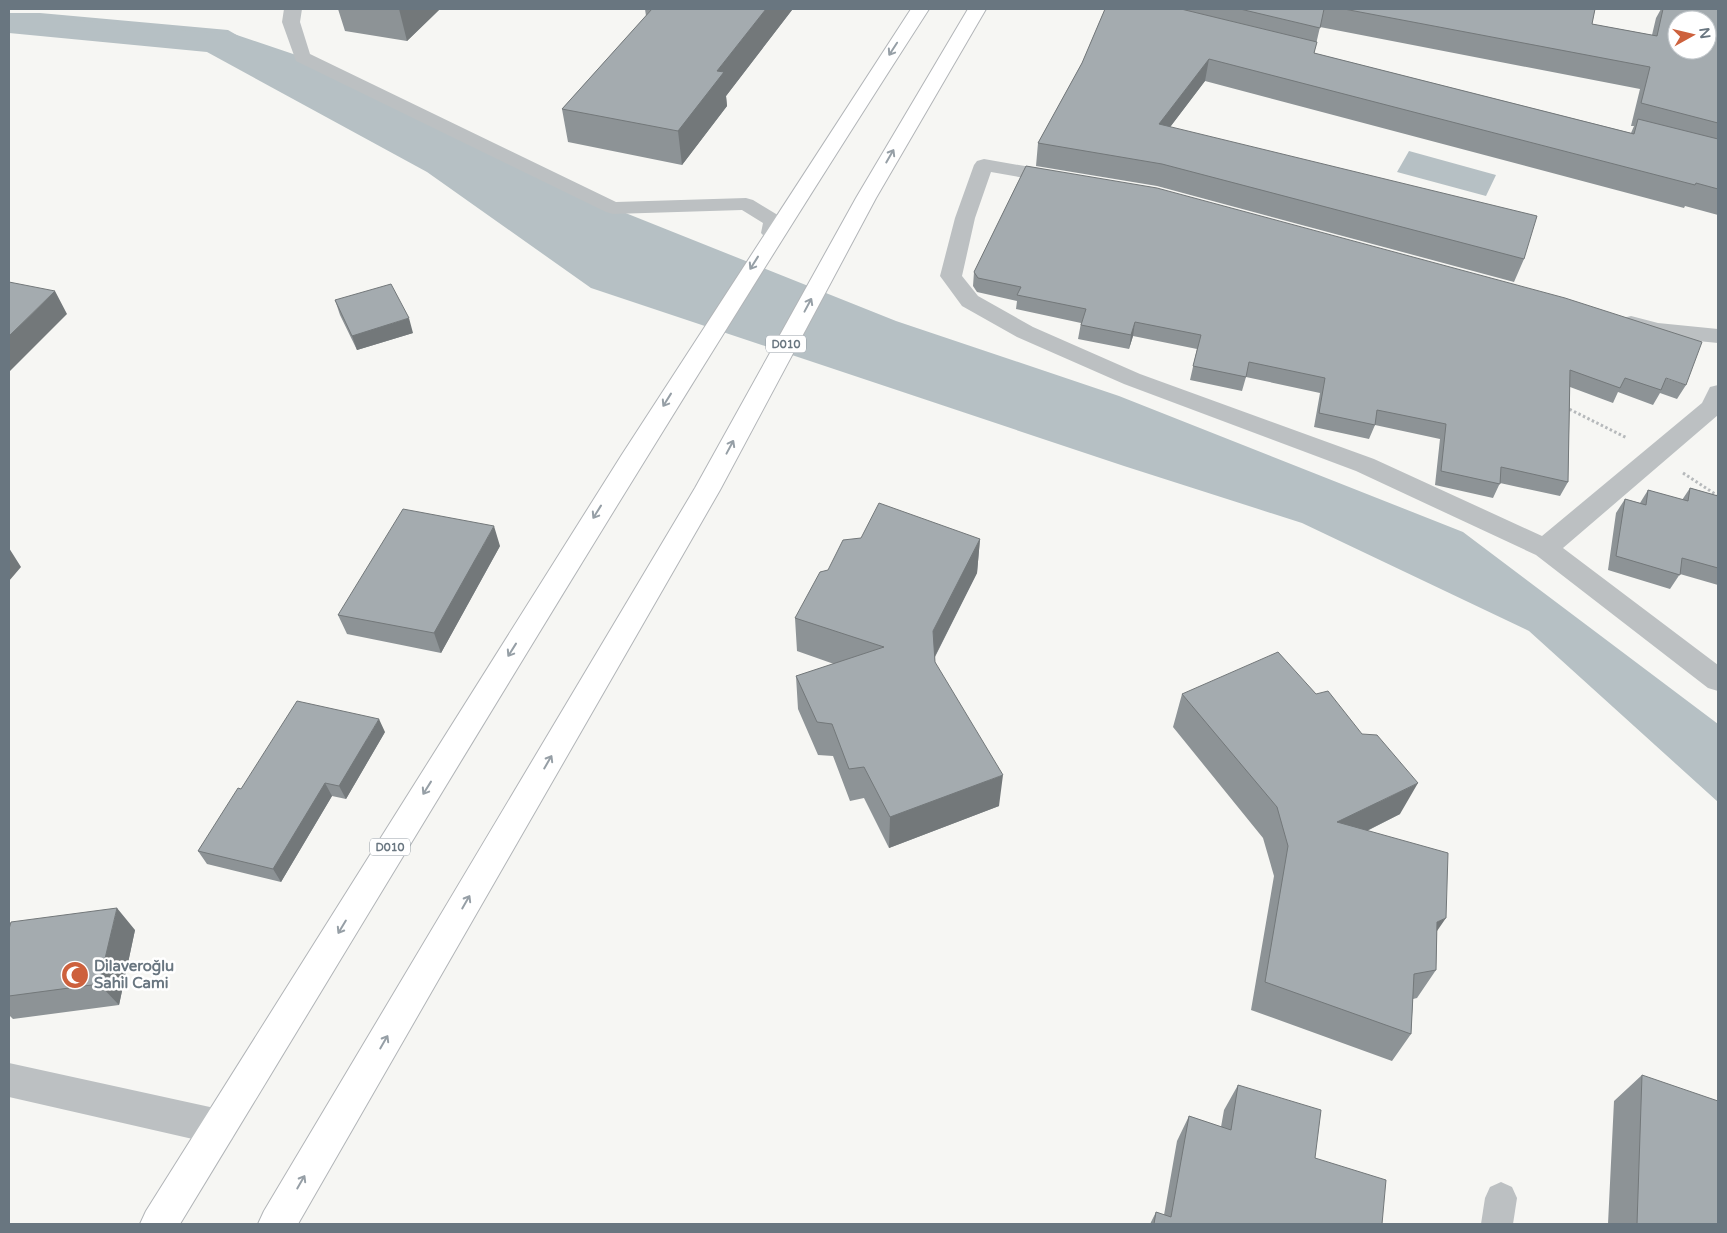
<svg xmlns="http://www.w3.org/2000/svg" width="1727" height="1233" viewBox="0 0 1727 1233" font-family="'Varela Round',sans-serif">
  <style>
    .water { fill: #b6c0c4 }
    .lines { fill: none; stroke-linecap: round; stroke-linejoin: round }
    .stream { fill: #b6c0c4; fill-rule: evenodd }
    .highway-casing { stroke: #b2b5b8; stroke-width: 2 }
    .path { stroke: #b6b9bb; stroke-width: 3; stroke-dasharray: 2.5 2.5; stroke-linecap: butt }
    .lane { fill: #bcc0c2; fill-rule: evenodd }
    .street { fill: #bcc0c2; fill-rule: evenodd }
    .highway { fill: #fff; fill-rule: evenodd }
    .wall { fill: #8d9396; fill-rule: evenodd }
    .shaded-wall { fill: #73787a }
    .building { fill: #a4abaf; stroke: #73787a; fill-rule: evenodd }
    .oneway { stroke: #969fa6 }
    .labels { text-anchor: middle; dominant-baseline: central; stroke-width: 5; stroke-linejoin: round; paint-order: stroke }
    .shield { fill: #fff; stroke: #969fa6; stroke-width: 1 }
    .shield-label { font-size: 11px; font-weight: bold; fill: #697680 }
    .near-poi-label { font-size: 15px; font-weight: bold; fill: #697680; stroke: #fff; text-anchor: start }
  </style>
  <rect width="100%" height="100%" fill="#f6f6f3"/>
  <path class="water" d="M9,13L228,32L302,57L613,208L896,321L1119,396L1463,532L1718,724V802L1529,631L1302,523L1124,466L591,288L427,172L207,52L9,33Z
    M1409,151L1496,175L1486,196L1397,172Z"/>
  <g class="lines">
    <path class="stream" d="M9,13H40L228,30L247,41L240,43L226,34L40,17H9Z"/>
    <g class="highway-casing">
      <path id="highway" d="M911,9H929C671,409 427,818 180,1224H140L146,1211L621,456Z
        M968,9H986L876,198L720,490L298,1224H258L264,1211L695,488L856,198Z"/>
    </g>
    <path class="path" d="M1565,407L1627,438
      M1683,473L1718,496"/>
    <path class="lane" d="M1501,1182L1512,1187L1517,1198L1513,1224H1481L1485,1198L1490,1187Z"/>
    <path class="street" d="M284,9H302L300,22L310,54L616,202L746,198L753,200L781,217L784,221L783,233L779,237L772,239L765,237L761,233L763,223L742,210L613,214L606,212L296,61L282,22Z
      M984,159L1059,172L1066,174L1069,178L1066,182L1059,184L991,172L975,218L962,276L978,296L1033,327L1140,374L1374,459L1542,536L1702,403L1710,387L1718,385V415L1563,548L1718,665V691L1708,688L1536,555L1356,471L1124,384L1017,337L962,306L940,276L955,218L974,165L977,161Z
      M1631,316L1658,323L1718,329V343L1658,337L1623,328L1620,323L1623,318Z
      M9,1063L219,1109L232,1114L237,1127L232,1140L219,1145L9,1097Z"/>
    <use href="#highway" class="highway"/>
  </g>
  <path class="wall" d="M338,9H440L407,41L345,31Z
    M645,9H792V10L726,96L727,106L682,165L568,142L562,109L646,16Z
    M1105,9H1595L1592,24L1652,35L1656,18L1661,9H1718V215L1685,206L1684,208L1205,81L1170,127L1524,259L1514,282L1157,186L1036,166L1038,143L1082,63ZM1320,27L1640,89L1631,126H1634L1631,133L1314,53Z
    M1026,166L1686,385L1677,399L1660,393L1653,405L1618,392L1613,403L1570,387L1568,482L1560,496L1500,483L1493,498L1435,485L1440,439L1375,425L1369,439L1314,427L1320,393L1246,377L1242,391L1190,380L1197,349L1133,336L1129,349L1078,339L1081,323L1016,309L1017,301L977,292L973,286L974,272Z
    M335,300L413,333L357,350L340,315Z
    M1690,488L1718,496V585L1680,574L1670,589L1608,570L1616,513L1625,499L1640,503L1648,490L1682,500Z
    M980,539L977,573L935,657V662L999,806L889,848L864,798L850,801L833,756L818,755L798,709L796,676L834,664L797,651L795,618Z
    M500,546L441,653L347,634L338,615Z
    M1182,694L1400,814L1367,831L1437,931L1436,970L1417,998L1413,999L1411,1034L1392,1061L1251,1010L1274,876L1263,838L1173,727Z
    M385,732L346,799L332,796L281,882L207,864L198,851L241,789Z
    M9,929L135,930L119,1005L13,1019L9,1015Z
    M1642,1075L1718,1224H1608L1614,1101Z
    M1238,1085L1315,1158L1382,1224H1150L1156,1212L1164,1215L1177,1141L1189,1116L1221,1127L1224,1110Z"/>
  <path class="shaded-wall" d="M399,9H440L407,41Z
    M766,9H792V10L726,96L727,106L682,165L678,131L717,71Z
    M1209,59L1205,81L1155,147L1159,124Z
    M55,291L67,314L9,372V336Z
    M409,318L413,333L357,350L352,336Z
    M1135,322L1133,336L1129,349L1131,335Z
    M494,526L500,546L441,653L434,633Z
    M980,539L977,573L931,664L933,631Z
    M9,548L21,567L9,581Z
    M379,719L385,732L346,799L339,786Z
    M1003,775L999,806L889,848L890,817Z
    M325,783L332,796L281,882L273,869Z
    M1418,783L1400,814L1322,853L1337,822Z
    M117,908L135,930L119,1005L99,984Z
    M1446,918L1426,947L1437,922Z"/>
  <path class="building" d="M648,9H766L717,71L724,72L678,131L562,109L652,9Z
    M1105,9H1181L1317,42L1314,53L1634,134L1638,119L1718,139V189L1696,183L1695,185L1209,59L1159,124L1537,216L1524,259L1162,164L1038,143L1082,63Z
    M1240,9H1324L1320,28Z
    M1344,9H1595L1592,24L1657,36L1663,9H1718V123L1641,103L1650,67ZM1677,20H1707V50H1677Z
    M1026,166L1157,188L1565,298L1702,342L1686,385L1666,378L1661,390L1625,378L1620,388L1570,370L1568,482L1501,467L1500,484L1441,471L1446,424L1377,410L1375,425L1319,413L1325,378L1249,362L1246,377L1193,366L1201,335L1135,322L1131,335L1081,325L1086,309L1017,295L1021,287L978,278L974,272Z
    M9,282L55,291L9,336Z
    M391,284L409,318L352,336L335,300Z
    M1690,488L1718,496V568L1682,558L1680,575L1616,556L1625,499L1646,505L1648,490L1688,501Z
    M879,503L980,539L933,631L935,662L1003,775L890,817L864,767L849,769L832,724L817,722L796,676L884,647L795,618L820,572L828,570L843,540L861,538Z
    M403,509L494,526L434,633L338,615Z
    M1278,652L1316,694L1328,691L1362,734L1377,735L1418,783L1337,822L1448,853L1446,918L1437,922L1436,970L1414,974L1411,1034L1265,982L1288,846L1277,807L1182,694Z
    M297,701L379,719L339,786L325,783L273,869L198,851L238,788L241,789Z
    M117,908L99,984L9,996V929L11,922Z
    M1642,1075L1718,1101V1224H1637Z
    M1238,1085L1321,1110L1315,1158L1386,1180L1382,1224H1154L1156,1212L1171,1217L1189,1116L1231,1130Z"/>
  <defs><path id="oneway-shaft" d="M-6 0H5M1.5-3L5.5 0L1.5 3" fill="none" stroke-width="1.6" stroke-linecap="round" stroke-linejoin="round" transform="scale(1.25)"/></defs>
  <g class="oneway">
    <use href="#oneway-shaft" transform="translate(893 49) rotate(123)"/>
    <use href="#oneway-shaft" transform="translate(890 156) rotate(-60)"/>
    <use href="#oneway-shaft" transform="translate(754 263) rotate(122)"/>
    <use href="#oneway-shaft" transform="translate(808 305) rotate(-62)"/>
    <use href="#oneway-shaft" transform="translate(667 400) rotate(122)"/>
    <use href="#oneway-shaft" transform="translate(730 447) rotate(-62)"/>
    <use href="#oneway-shaft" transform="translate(597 512) rotate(122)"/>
    <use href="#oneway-shaft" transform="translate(512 650) rotate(122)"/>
    <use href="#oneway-shaft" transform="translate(548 762) rotate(-60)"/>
    <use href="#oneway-shaft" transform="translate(427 788) rotate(122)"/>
    <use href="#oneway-shaft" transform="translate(466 902) rotate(-60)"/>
    <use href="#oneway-shaft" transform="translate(342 927) rotate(121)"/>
    <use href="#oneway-shaft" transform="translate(384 1042) rotate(-60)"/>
    <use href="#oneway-shaft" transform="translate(301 1182) rotate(-60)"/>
  </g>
  <defs>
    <g id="mosque-disc" transform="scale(1.4375)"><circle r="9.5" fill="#cd613d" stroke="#fff"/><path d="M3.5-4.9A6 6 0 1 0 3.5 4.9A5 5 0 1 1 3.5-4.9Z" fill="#fff"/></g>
  </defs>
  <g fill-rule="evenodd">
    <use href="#mosque-disc" x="75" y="975"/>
  </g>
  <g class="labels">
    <g class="shield">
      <rect x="766" y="335.5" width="40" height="17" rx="4"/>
      <rect x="370" y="838.5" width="40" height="17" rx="4"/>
    </g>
    <g class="shield-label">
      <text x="786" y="344">D010</text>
      <text x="390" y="847">D010</text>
    </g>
    <g class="near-poi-label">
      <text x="94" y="966">Dilaveroğlu<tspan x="94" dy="17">Sahil Cami</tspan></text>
    </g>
  </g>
  <rect width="1727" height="1233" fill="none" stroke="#697680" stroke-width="20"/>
  <g transform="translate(1692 35) rotate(82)"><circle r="24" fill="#ffffff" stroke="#c3c8cc"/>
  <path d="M0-4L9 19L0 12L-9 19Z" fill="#cd613d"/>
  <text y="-8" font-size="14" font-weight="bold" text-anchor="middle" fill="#697680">N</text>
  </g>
</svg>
